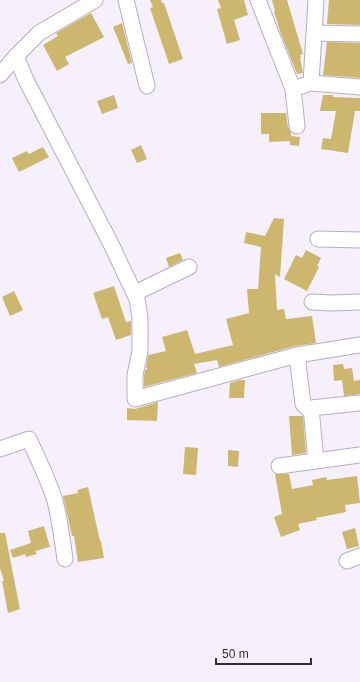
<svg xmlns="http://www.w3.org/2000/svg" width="360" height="682" viewBox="0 0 360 682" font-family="Helvetica,sans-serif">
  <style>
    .building { fill: #cdb76e }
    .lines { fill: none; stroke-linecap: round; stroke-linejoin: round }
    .minor-casing { stroke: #b7acc5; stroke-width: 17 }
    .minor { stroke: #fff; stroke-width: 15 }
  </style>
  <rect width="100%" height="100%" fill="#f5f0fb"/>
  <path class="building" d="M150,0H161L162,3H164L183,59L169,64L150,8L153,7Z
    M218,0H244L248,15L234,20L240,40L227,44L217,9L221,8Z
    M272,0H287L303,54L300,55L301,57L300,58L303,73L297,74L281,34L274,12L275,11Z
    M329,0H360V25L327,24Z
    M91,13L104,37L65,57L69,64L57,71L43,45L58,36L56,33Z
    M122,23L132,63L128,64L113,27Z
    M327,42L360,43V78L323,75Z
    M114,95L118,108L102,114L97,101Z
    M323,95H333V97L360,98V111H355L348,153L321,149L323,138L331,139L336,111H320Z
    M261,113H286L288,127L291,132V136L300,137L299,146L290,145V141L269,142V134H261Z
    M141,145L147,159L137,163L131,150Z
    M43,147L49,157L19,172L12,158L27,151L29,154Z
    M274,218L284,219L280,277L275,274L277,310L284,309L286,319L312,316L316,343L295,346L219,367L217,360L194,364L197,373L144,387V376L145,370H147L146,367L148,355L166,351L162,337L187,330L195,354L233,345L226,319L249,313L247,289H258L261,247L244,243L246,232L265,236Z
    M306,250L321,258L317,266L319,267L307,291L284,279L296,255L302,258Z
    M180,253L183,260L169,267L166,258Z
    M114,286L126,322L131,321V335L116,340L108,317L102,319L93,293Z
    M14,291L23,310L10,316L2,297Z
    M343,364L344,369L352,368L354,381L360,380V394L344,396L342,380L334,381L333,365Z
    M240,380H245L244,398H229L230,383Z
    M158,402L157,421L127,420V408L135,409Z
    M289,416H303L306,453L292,455Z
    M185,447L198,448L196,475L183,474Z
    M228,450L239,451L238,467L228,466Z
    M275,474H289L292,489L313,485L312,480L326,477L327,480L357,476L360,503L345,505L346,512L316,518L317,520L298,524L300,530L281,537L274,517L282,514Z
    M88,487L100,541H101L104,558L78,562L74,536H72L63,496L78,493L77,490Z
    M44,526L50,547L35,551L37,554L26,557L25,554L13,558L10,550L31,543L28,531Z
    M355,528L359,546L347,549L342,532Z
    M0,533H5L20,609L8,613L2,581H4L0,568Z"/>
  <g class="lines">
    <g class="minor-casing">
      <path id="minor" d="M126,0L147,86
        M258,0L293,89L311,83L360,87
        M314,33L360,34
        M16,56L26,80L111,244L137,299L140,318V351L135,375V399L297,355L360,345
        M0,75L16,56L39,33L95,0
        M311,83L316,0
        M293,89L297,126
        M318,239L360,240
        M135,293L189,267
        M312,302L331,303L360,302
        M297,355L303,404L307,408H311L360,403
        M311,408L316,461
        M0,449L29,439C38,459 48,479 55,501C60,520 62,539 65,559
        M279,466L360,455
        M347,561L360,556"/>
    </g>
    <use href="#minor" class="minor"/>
  </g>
  <path d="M216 658v6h95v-6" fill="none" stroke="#332f39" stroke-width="2"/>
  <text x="222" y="658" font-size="12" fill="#332f39" stroke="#f5f0fb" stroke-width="3" paint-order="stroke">50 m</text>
</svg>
